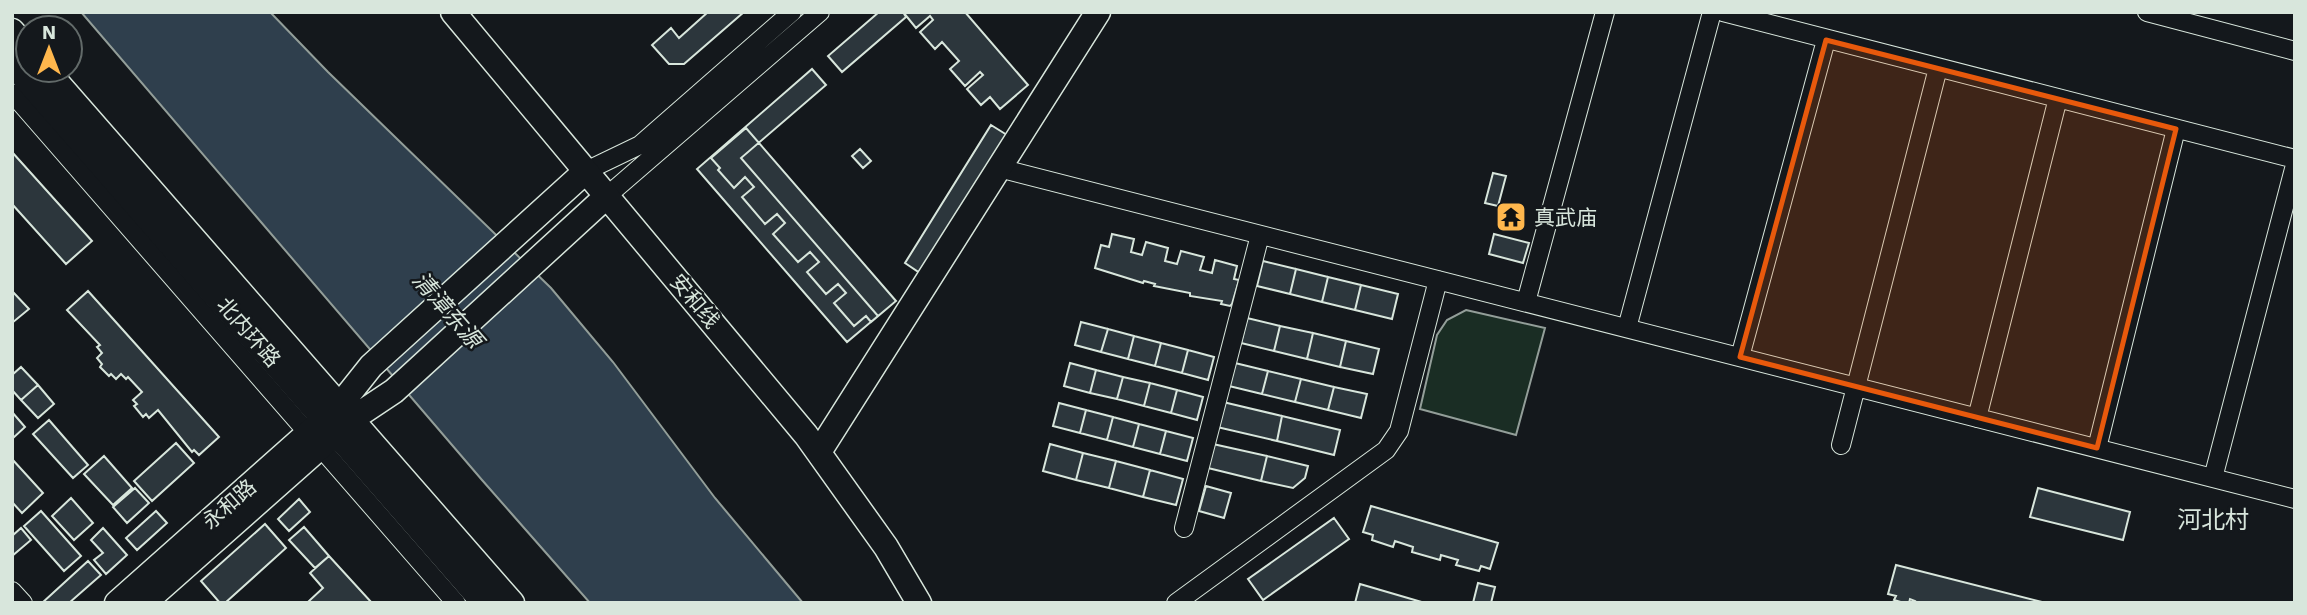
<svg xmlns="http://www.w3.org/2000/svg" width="2307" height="615" viewBox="0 0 2307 615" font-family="'Work Sans','Noto Sans SC',sans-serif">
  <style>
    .green { fill: #1a2d24; stroke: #939e99; stroke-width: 2 }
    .water { fill: #2f3f4d; stroke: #939e99; stroke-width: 2 }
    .building { fill: #2c363c; stroke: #d8e6dc; stroke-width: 2 }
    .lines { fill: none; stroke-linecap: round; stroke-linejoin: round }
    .street-casing { stroke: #d8e6dc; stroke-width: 20 }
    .secondary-casing { stroke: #d8e6dc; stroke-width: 27 }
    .street { stroke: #14181c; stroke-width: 18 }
    .secondary { stroke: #14181c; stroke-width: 24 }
    .marked { fill: #e8590c; fill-opacity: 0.2; stroke: #e8590c; stroke-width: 5; stroke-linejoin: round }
    .labels { text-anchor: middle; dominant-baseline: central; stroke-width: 5; stroke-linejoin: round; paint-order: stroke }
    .poi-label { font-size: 21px; fill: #d8e6dc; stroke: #14181c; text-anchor: start }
    .street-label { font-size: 21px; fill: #d8e6dc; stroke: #14181c }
    .water-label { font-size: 23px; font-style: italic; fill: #d8e6dc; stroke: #14181c }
    .quarter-label { font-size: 24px; fill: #d8e6dc; stroke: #14181c }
  </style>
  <rect width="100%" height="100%" fill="#14181c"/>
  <path class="green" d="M1466,310L1545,328L1516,435L1420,409L1437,335L1447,320Z"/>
  <path class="water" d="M81,12H270L328,72L551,288L613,362L715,498L803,603H590L482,480Z"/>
  <path class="building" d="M708,12H744L684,64H669L652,45L671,28L679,38Z
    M879,12H903L906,17L842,72L828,56Z
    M903,12H965L1028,85L1000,109L990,97L981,105L967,89L983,75L980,72L965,86L950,69L959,61L942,42L935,49L920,32L933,20L930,16L916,28Z
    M812,69L826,85L741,158L878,316L847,342L697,169Z
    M991,125L1007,135L920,273L905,263Z
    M746,128L896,301L871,322L866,316L854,326L834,303L846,293L838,284L826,294L807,272L819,262L810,252L798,262L773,234L785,223L777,214L765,224L742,197L754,187L745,177L734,188L718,170L720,168L711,158Z
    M860,149L871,161L863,168L852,156Z
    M12,152L92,241L66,264L12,204Z
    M1493,173L1506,176L1498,206L1485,203Z
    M1112,234L1134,239L1131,252L1142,255L1146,242L1168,248L1165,261L1177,264L1181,251L1204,257L1200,270L1212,273L1215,260L1237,266L1234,279L1239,280L1232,304L1230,306L1221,304L1222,301L1190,296V293L1154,286L1155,284L1144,281L1143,283L1095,268L1101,245L1109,247Z
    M1494,234L1529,243L1523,263L1489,254Z
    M1263,261L1296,269L1290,294L1257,286Z
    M1296,269L1328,277L1322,302L1290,294Z
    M1328,277L1361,285L1355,310L1322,302Z
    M1361,285L1398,294L1392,319L1355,310Z
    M12,291L29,309L12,323Z
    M88,291L219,437L199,455L194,450L192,452L158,410L149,418L146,414L143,417L134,406L137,404L133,400L142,392L128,377L126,379L121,374L116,379L111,374L109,376L100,367L102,364L97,358L102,353L97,347L100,345L67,310Z
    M1247,318L1280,326L1274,351L1241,343Z
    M1081,322L1108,329L1101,352L1075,345Z
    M1280,326L1313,333L1307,359L1274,351Z
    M1108,329L1134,336L1128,359L1101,352Z
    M1313,333L1346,341L1340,367L1307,359Z
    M1134,336L1161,343L1155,366L1128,359Z
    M1346,341L1379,349L1373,374L1340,367Z
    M1161,343L1188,350L1182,373L1155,366Z
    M1188,350L1214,357L1208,380L1182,373Z
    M1070,363L1096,370L1090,393L1064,386Z
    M1235,363L1268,371L1262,394L1229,386Z
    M21,367L38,385L21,400L12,390V375Z
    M1096,370L1123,377L1117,399L1090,393Z
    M1268,371L1301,379L1295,402L1262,394Z
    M1123,377L1150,383L1144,406L1117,399Z
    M1301,379L1334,387L1328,410L1295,402Z
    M1150,383L1177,390L1171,413L1144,406Z
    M38,385L54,404L38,418L21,400Z
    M1334,387L1367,394L1361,418L1328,410Z
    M1177,390L1203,397L1197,420L1171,413Z
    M1223,402L1282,416L1277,441L1217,427Z
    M1059,403L1086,410L1080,433L1053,426Z
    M1086,410L1113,417L1107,440L1080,433Z
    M12,412L25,427L12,439Z
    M1282,416L1340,430L1334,455L1277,441Z
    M1113,417L1139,424L1133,447L1107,440Z
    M49,420L88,465L73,478L33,434Z
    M1139,424L1166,431L1160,454L1133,447Z
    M1166,431L1193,438L1187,461L1160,454Z
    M176,443L194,463L152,501L134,481Z
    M1050,444L1083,453L1076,480L1043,471Z
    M1213,444L1267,456L1261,481L1208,468Z
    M1083,453L1116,461L1109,488L1076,480Z
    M104,456L132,488L113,505L84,474Z
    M1267,456L1308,466L1305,478L1293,488L1261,481Z
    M12,459L43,493L22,513L12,502Z
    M1116,461L1150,470L1143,497L1109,488Z
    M1150,470L1183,479L1176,505L1143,497Z
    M1206,486L1231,493L1224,518L1199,511Z
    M135,488L149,503L127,523L113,507Z
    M2038,488L2130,512L2123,540L2030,517Z
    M71,498L93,523L74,540L52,516Z
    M299,499L310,512L289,531L278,519Z
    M1371,506L1498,543L1490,569L1481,566L1479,571L1456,565L1458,560L1441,555L1440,560L1412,552L1413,547L1395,541L1393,547L1372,540L1373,535L1363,532Z
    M41,511L81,556L64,571L24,526Z
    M156,511L167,523L137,550L126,538Z
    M1334,518L1349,539L1263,600L1248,579Z
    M265,524L286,548L225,603H220L201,581Z
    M304,527L329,556L315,568L289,540Z
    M21,528L31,540L12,556V536Z
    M103,528L127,555L106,574L94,560L103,553L91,540Z
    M329,556L372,603H311L309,601L323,588L310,573Z
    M88,561L101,575L69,603H42Z
    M1896,565L2046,603H1914L1915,601L1910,599L1909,603H1904L1894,600L1896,596L1888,594Z
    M1478,583L1495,587L1491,603H1473Z
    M1360,584L1425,603H1355Z"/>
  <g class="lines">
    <g class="street-casing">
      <path id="street" d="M1723,12L2295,159
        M2147,12L2295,51
        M12,93L456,603
        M999,168L2295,499
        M586,171L640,145L792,12
        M607,196L820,12
        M1526,302L1605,12
        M1627,328L1712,12
        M1740,357L1826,40
        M1977,418L2058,98
        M1841,445L1938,68
        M2097,448L2176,129
        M2213,478L2295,165
        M1184,528L1260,235
        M12,591L23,603
        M1176,603L1386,450L1399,431L1438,280"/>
    </g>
    <g class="secondary-casing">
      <path id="secondary" d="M453,12L806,435L886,547L919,603
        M12,31L28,49
        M12,63L484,603
        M46,70L512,603
        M819,452L1098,12
        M117,603L340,405L371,366L586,171
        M144,603L352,419L394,391L607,196"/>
    </g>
    <use href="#street" class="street"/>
    <use href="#secondary" class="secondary"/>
  </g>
  <path class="marked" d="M1826,40L2176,129L2097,448L1740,357Z"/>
  <defs>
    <g id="temple-square" transform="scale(1.575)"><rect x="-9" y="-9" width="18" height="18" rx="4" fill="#ffb74d" stroke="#14181c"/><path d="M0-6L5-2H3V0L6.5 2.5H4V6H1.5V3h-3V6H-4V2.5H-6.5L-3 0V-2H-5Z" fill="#111"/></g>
  </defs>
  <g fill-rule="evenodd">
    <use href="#temple-square" x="1511" y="217"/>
  </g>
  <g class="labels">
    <g class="poi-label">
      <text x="1534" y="217">真武庙</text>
    </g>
    <g class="street-label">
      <text transform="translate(695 301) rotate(50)">安和线</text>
      <text transform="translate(249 332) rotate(49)">北内环路</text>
      <text transform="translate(229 504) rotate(-41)">永和路</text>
    </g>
    <g class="water-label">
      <text transform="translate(447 310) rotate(49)">清漳东源</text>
    </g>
    <g class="quarter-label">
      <text x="2213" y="520">河北村</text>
    </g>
  </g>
  <rect width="2307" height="615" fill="none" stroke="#d8e6dc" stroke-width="28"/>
  <g transform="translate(49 49)"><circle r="33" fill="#14181c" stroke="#626a69" stroke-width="2"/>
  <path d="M0-5L12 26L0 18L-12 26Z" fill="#ffb74d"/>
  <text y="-10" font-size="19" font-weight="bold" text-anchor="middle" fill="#d8e6dc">N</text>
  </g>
</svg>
